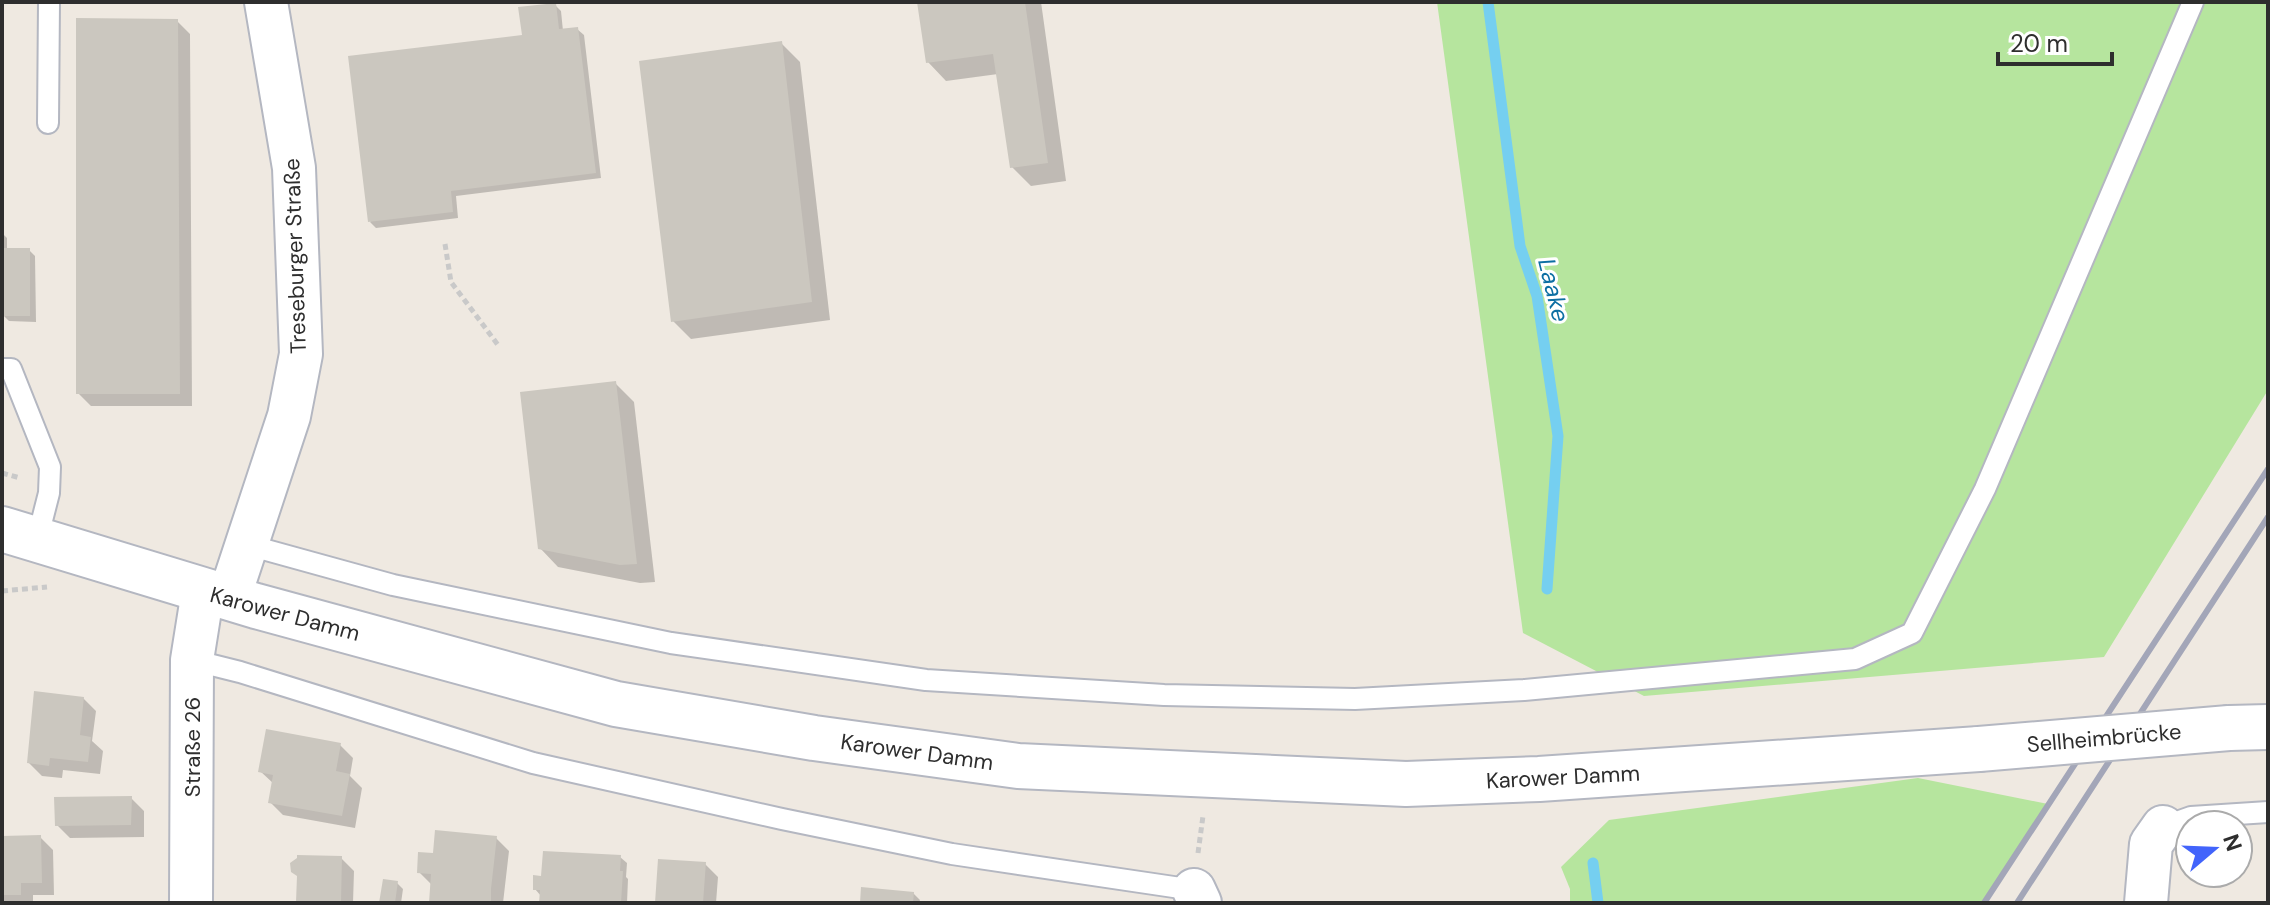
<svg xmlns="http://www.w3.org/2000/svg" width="2270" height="905" viewBox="0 0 2270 905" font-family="'DM Sans',sans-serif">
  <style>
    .green { fill: #b6e59e }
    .shadow { fill: #0003 }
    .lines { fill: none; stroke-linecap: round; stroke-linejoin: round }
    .stream { stroke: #75cff0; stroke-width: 11 }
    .building { fill: #cbc7bf }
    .lane-casing { stroke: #b4b7c1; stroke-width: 24 }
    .street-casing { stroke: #b4b7c1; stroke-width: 46 }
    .secondary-casing { stroke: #b4b7c1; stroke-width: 48 }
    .path { stroke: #c9c9c9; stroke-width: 5; stroke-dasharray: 6 4; stroke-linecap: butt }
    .lane { stroke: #fff; stroke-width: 20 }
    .street { stroke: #fff; stroke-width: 42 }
    .secondary { stroke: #fff; stroke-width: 44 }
    .rail { stroke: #a3a6b8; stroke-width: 6 }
    .secondary-bridge-casing { stroke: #b4b7c1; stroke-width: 48; stroke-linecap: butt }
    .secondary-bridge { stroke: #fff; stroke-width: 44 }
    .labels { text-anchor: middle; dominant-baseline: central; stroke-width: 6; stroke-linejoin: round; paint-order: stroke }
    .street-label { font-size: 22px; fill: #2e2e2e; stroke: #fff }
    .water-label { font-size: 24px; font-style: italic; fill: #0d6fa3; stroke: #fff }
  </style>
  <rect width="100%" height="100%" fill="#efe9e1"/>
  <path class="green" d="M1437,2H2268V390L2104,657L1644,696L1523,633Z
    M1918,778L2048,804L1981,903H1570V889L1561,867L1609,820Z"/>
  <path class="shadow" d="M919,2H1041L1066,181L1031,186L1012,167L998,74L946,81L928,62Z
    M555,5L561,11L563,31L577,29L584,35L601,178L456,196L458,218L376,228L370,222Z
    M177,21L190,34L192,406H91L78,393Z
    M781,43L800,62L830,320L691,339L673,321Z
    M2,233L7,238V250H29L35,256L36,322L9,321L3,315Z
    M615,383L634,402L655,582L640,583L558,567L540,548Z
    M83,698L96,711L92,741L103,751L100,774L63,770L62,778L42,776L29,763Z
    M340,745L353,758L350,776L362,788L355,828L283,815L270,802L274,784L260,771Z
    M131,798L144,811V837L70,838L57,825Z
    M40,837L53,850L54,895H33V903H2V838Z
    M496,838L509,851L503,903H431L432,885L419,872L435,855Z
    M620,857L627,863L626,877L628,879L627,903H541V896L535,889Z
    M341,858L354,871L353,903H300L298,901Z
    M705,864L718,877L716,903H657Z
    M397,883L403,889L401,903H381Z
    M913,893L920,900L919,903H862Z"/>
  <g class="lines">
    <path class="stream" d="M1488,2L1520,246L1537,296L1558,436L1547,589
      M1593,863L1598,903"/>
  </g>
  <path class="building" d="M917,2H1025L1048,163L1010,168L993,54L926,63Z
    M556,3L559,29L578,27L596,173L451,191L453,212L368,222L348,56L522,35L518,7Z
    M76,18L178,19L180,394H76Z
    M782,41L812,302L671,322L639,61Z
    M2,248H30V316H2Z
    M616,381L637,564L620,565L538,549L520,392Z
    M34,691L84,697L80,735L91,737L88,762L50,758L49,766L27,763Z
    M266,729L341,743L336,771L350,774L342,816L268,803L273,775L258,772Z
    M132,796L131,825L55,826L54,797Z
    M435,830L497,836L491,889V903H429L431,874L417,873L418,852L433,853Z
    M41,835L42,883H21V895H2V836Z
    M543,851L621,855L620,871H623L621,903H539L540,890H533V875L541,876Z
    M297,855L342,856L341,903L296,902L297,876L291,872L290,863L297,858Z
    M658,859L706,862L703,903H655Z
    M383,879L398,881L395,903H379Z
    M861,887L914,892L913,903H860Z"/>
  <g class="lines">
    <g class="lane-casing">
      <path id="lane" d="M48,123L49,2
        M2,369H11L50,467L49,493L37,540
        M248,545L393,585L671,643L926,680L1164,695L1355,699L1524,690L1855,659L1912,633L1985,489L2193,2
        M192,660L240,672L533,763L782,819L952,854L1194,890
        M2163,827L2191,817L2268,812"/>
    </g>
    <g class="street-casing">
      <path id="street" d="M229,598L289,416L301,354L294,168L266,2
        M1194,890L1200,903
        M191,903L192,660L203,591
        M2146,903L2151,844L2163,827"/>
    </g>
    <g class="secondary-casing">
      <path id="secondary" d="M2,529L256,606L616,704L814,738L1018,766L1406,784L1539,779L1979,749
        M2229,728L2268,727"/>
    </g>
    <path class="path" d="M445,244L451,282L498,345
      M2,473L20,478
      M2,591L47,587
      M1198,853L1203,816"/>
    <use href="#lane" class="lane"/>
    <use href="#street" class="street"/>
    <use href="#secondary" class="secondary"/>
    <path class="rail" d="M1984,903L2268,469
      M2017,903L2268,517"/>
    <g class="secondary-bridge-casing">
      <path id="secondary-bridge" d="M1979,749L2229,728"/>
    </g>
    <use href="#secondary-bridge" class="secondary-bridge"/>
  </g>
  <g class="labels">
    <g class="street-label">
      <text transform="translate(295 256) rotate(-92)">Treseburger Straße</text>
      <text transform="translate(285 614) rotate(15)">Karower Damm</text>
      <text transform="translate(2104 738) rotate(-5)">Sellheimbrücke</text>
      <text transform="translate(192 747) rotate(-90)">Straße 26</text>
      <text transform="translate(917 752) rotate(8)">Karower Damm</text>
      <text transform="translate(1563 777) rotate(-3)">Karower Damm</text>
    </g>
    <g class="water-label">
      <text transform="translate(1554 290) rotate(76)">Laake</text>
    </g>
  </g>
  <rect width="2270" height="905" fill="none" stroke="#2e2e2e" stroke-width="8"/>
  <g transform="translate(2214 849) rotate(71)"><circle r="38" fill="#ffffff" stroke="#ababab" stroke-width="2"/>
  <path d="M0-6L14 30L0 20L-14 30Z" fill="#4264fb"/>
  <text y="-12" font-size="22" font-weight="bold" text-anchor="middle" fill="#2e2e2e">N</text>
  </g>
  <path d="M1998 52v12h114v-12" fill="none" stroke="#2e2e2e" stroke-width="4"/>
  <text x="2010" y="52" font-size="24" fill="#2e2e2e" stroke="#ffffff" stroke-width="6" paint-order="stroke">20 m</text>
</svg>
